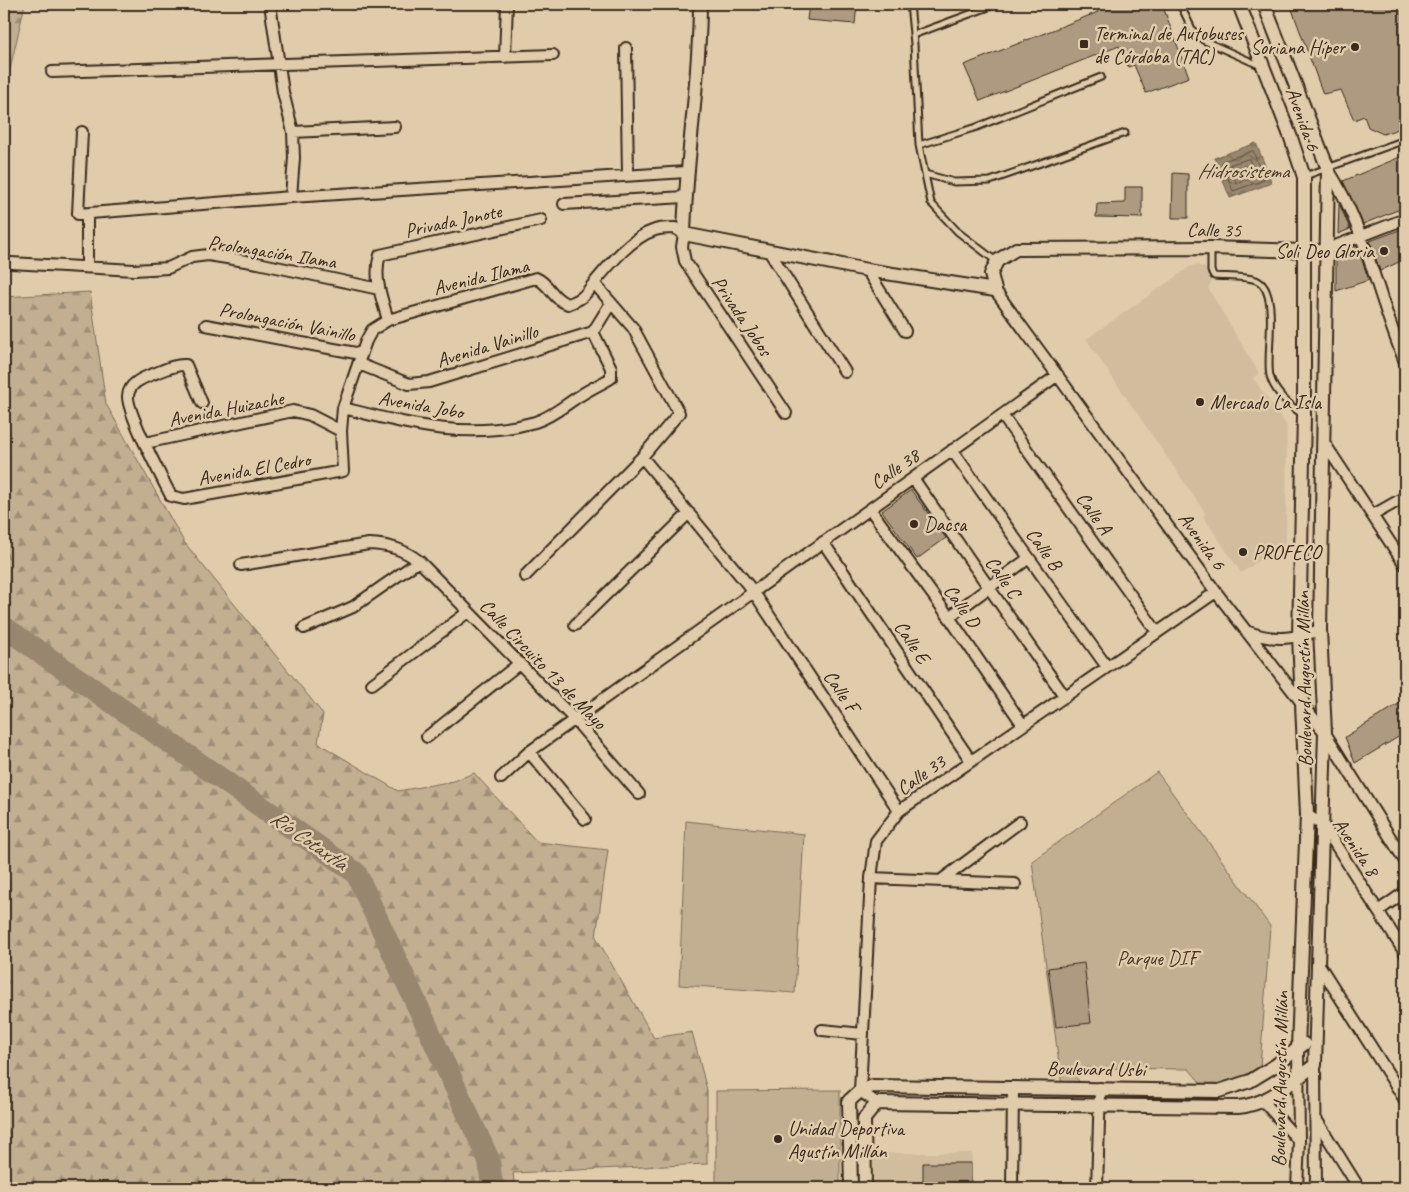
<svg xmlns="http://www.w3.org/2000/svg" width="1409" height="1192" viewBox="0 0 1409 1192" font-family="Caveat,sans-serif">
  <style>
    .built { fill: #d1bd9e }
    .forest { fill: url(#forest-firs); stroke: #7e6c58 }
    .park { fill: #c2ae91; stroke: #7e6c58 }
    .water { fill: url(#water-waves); stroke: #73614e }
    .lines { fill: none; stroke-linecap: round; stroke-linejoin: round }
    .shore { stroke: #604f3e; stroke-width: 1 }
    .river { stroke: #98866e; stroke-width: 22 }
    .building { fill: #ad9a80; stroke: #3b2a1e }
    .service-casing { stroke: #3b2a1e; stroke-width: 9 }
    .minor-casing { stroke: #3b2a1e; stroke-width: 14 }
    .tertiary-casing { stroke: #3b2a1e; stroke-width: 16 }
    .service { stroke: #e0ccab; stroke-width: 5 }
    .minor { stroke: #e0ccab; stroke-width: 10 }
    .tertiary { stroke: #e0ccab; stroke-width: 12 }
    .poi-dot { fill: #3b2a1e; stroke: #e0ccab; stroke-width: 2 }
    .labels { text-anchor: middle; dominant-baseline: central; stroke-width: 5; stroke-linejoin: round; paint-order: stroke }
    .poi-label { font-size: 20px; fill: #3b2a1e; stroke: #e0ccab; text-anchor: start }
    .street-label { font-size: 20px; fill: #3b2a1e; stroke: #e0ccab }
    .park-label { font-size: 20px; fill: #48372a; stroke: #e0ccab }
    .water-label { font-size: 21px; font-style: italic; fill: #4e3c2e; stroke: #e0ccab }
  </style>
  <defs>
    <pattern id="forest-firs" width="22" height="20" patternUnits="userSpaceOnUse" patternTransform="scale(1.25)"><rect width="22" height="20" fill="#c2ae91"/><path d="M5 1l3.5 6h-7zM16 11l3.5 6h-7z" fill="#9f8e76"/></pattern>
    <pattern id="water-waves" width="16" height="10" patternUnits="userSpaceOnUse" patternTransform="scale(1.25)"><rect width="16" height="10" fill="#98866e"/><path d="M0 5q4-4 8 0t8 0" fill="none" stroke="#7d6e5a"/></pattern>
  </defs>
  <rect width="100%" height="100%" fill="#e0ccab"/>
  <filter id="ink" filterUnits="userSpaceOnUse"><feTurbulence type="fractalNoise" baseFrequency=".02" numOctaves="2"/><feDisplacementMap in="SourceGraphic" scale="10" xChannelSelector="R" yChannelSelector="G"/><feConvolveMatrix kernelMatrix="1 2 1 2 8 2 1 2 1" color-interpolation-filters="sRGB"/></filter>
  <g filter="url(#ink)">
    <path class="built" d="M1197,265L1209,270L1212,281L1208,288L1259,373L1253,378L1287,426L1286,542L1241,573L1203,516L1206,514L1086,339L1191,266Z
      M873,1153H972L971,1188H873Z"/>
    <path class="forest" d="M4,4H25L4,95Z
      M90,292L106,404L184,542L323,714L318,743L398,791L454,781L474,773L537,842L608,850L596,937L654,1038L692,1032L707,1090V1164L513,1173L515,1188H4V297Z"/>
    <path class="park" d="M1157,772L1270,926L1260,1067C1242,1080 1226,1085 1203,1086L1189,1069L1072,1068V1073L1079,1081L1078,1086H1062L1032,861Z
      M686,821L804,834L795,993L679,985Z
      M840,1090V1188H716V1091Z"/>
    <path class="water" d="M1256,143L1272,183L1230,198L1214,158Z"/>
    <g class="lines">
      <path class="shore" d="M1253,151L1264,180L1233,191L1222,162Z
        M1249,159L1256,176L1236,183L1230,165Z"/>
      <path class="river" d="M4,627L356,873L489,1160L492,1188"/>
    </g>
    <path class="building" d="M809,4H857L855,24L807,20Z
      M1095,4H1162L1189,77L1146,93L1134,65L1128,67L1119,46L980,101L964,65L1098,12Z
      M1290,4H1405V127L1383,134L1368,127L1364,116L1354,120L1341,90L1323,94Z
      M1405,155V207L1363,224L1343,181Z
      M1173,173L1188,174V218H1172Z
      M1125,187H1142V218L1096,217L1097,204L1125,203Z
      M1339,203L1350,229L1338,234Z
      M1405,228V259L1380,271L1370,241Z
      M1357,246L1369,280L1336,291V254Z
      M911,490L946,538L917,559L882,511Z
      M1405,700V733L1355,763L1345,737Z
      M1084,963L1091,1023L1056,1027L1048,968Z
      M923,1163H971V1182H923Z"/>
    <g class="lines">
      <g class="service-casing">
        <path id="service" d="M910,4L914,44L919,145L931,203L958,232L996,261
          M1180,4L1194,33L1205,41L1261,66
          M913,35L997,4
          M919,145L977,127L1101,77
          M925,174L954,182L990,181L1125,133
          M1305,176L1405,140
          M1211,248V271L1214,276C1227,277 1244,276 1256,280C1281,290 1265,354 1270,376C1274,391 1289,405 1302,414"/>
      </g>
      <g class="minor-casing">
        <path id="minor" d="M270,4L283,92L293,132L294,158L291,197
          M626,48L628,175
          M505,57L507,4
          M52,72L553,55
          M82,132L78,214L291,197L686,172
          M293,132L395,127
          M1328,169C1366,228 1378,299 1405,362
          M564,204L685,197
          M87,214V266
          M769,251L845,372
          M1304,251L1325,250L1405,219
          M11,263L134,270L168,268L192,257L208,255L258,263L379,289
          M867,270L905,331
          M995,290L1216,592L1325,733L1405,861
          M388,320C382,299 373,277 380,255L541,220
          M206,325L361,354
          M359,364L409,384L429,382L593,332L611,303
          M202,403L186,365C175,364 164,370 153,374C143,378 129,383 128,396C127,413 162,478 171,496L184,499L343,471L341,431L343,408L366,341L372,330L388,320L536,278C550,284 552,299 568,304C584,298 584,296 594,283C609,265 632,237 655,230C661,228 668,228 675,228L684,234L682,247L685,261L786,413
          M343,408C408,424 468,441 535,422C552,417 566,404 581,395C590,389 601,384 611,378V368L593,332
          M1002,415L1157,632
          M145,443L293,411L310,415L341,431
          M1325,444L1405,565
          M952,450L1107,667
          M642,457L753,591L899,811
          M913,478L1065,697
          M870,509L949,617L1023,725
          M1373,515L1405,497
          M823,542L971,761
          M241,565L369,544C389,545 403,549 419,561L575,720L639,794
          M525,576L642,457L679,413L633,328L594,283
          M949,617L1029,558
          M575,625L689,513
          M304,628L353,607L419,561
          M1246,631C1273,642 1293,639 1320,630
          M372,684L468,612
          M427,737L520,663
          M529,752L585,819
          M501,778L529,752L1058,375
          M1307,815L1323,825L1405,953
          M871,878L1015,884
          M943,879L1020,822
          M1378,911L1405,892
          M1318,963L1405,1100
          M822,1030L863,1034
          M1315,1065L1316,1188
          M1263,1101L1299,1141
          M877,1103L860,1091L871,878L876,841L899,811L1216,592
          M1316,1119L1359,1188
          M1012,1188L1013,1087
          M1097,1188L1100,1088
          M1297,1188L1299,1141L1298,1048"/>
      </g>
      <g class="tertiary-casing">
        <path id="tertiary" d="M700,4C700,81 686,157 684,234L867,270L995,290L991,274L997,261L1016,249L1211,248L1304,251
          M1239,4L1291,138L1304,177V416L1299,637L1307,815L1298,1048
          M851,1188L849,1101L860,1091L873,1086L1219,1091L1250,1081L1276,1065L1304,1044
          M865,1188L864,1119L877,1103L1238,1107C1269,1104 1290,1083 1315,1065L1325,733L1320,630L1328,169L1264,4"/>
      </g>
      <use href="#service" class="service"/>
      <use href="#minor" class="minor"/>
      <use href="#tertiary" class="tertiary"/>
    </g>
  </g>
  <g class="poi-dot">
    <rect x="1079" y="39" width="10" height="10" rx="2.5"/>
    <circle cx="1355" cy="47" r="5"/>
    <circle cx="1384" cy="251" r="5"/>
    <circle cx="1200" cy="402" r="5"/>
    <circle cx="914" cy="524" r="5"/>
    <circle cx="1243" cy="552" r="5"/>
    <circle cx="778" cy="1139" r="5"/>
  </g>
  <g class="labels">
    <g class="poi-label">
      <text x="1094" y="33">Terminal de Autobuses<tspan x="1094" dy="23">de Córdoba (TAC)</tspan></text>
      <text x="1345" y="47" text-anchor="end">Soriana Híper</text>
      <text x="1374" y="251" text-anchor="end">Soli Deo Gloria</text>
      <text x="1210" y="402">Mercado La Isla</text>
      <text x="924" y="524">Dacsa</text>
      <text x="1253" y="552">PROFECO</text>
      <text x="788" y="1128">Unidad Deportiva<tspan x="788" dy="23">Agustín Millán</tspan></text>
    </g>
    <g class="street-label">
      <text transform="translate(1303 119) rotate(70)">Avenida 6</text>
      <text transform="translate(453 221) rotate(-12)">Privada Jonote</text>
      <text transform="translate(1214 230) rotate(1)">Calle 35</text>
      <text transform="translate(272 252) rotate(9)">Prolongación Ilama</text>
      <text transform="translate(481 277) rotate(-14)">Avenida Ilama</text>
      <text transform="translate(742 316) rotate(56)">Privada Jobos</text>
      <text transform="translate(287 322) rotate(11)">Prolongación Vainillo</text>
      <text transform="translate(487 346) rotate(-17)">Avenida Vainillo</text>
      <text transform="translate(421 405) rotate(10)">Avenida Jobo</text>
      <text transform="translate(226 409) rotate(-11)">Avenida Huizache</text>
      <text transform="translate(254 469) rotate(-10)">Avenida El Cedro</text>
      <text transform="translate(895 469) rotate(-35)">Calle 38</text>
      <text transform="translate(1094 513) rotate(55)">Calle A</text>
      <text transform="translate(1202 541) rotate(54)">Avenida 6</text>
      <text transform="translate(1044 549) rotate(55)">Calle B</text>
      <text transform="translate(1003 577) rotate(55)">Calle C</text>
      <text transform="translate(962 606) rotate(55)">Calle D</text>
      <text transform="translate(912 642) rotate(56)">Calle E</text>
      <text transform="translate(543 664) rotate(46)">Calle Circuito 13 de Mayo</text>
      <text transform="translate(1304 679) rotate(-91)">Boulevard Augustín Millán</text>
      <text transform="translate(841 691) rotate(56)">Calle F</text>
      <text transform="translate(921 775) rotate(-35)">Calle 33</text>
      <text transform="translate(1356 847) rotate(56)">Avenida 8</text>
      <text transform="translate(1096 1069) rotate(1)">Boulevard Usbi</text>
      <text transform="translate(1280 1079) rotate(-89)">Boulevard Augustín Millán</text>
    </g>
    <g class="park-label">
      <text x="1157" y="958">Parque DIF</text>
    </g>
    <g class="water-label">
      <text x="1243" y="171">Hidrosistema</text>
      <text transform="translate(309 840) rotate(35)">Río Cotaxtla</text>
    </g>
  </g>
  <rect width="1409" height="1192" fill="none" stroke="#e0ccab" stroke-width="20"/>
  <rect x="10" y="10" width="1389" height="1172" fill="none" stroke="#3b2a1e" stroke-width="2" filter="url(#ink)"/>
</svg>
